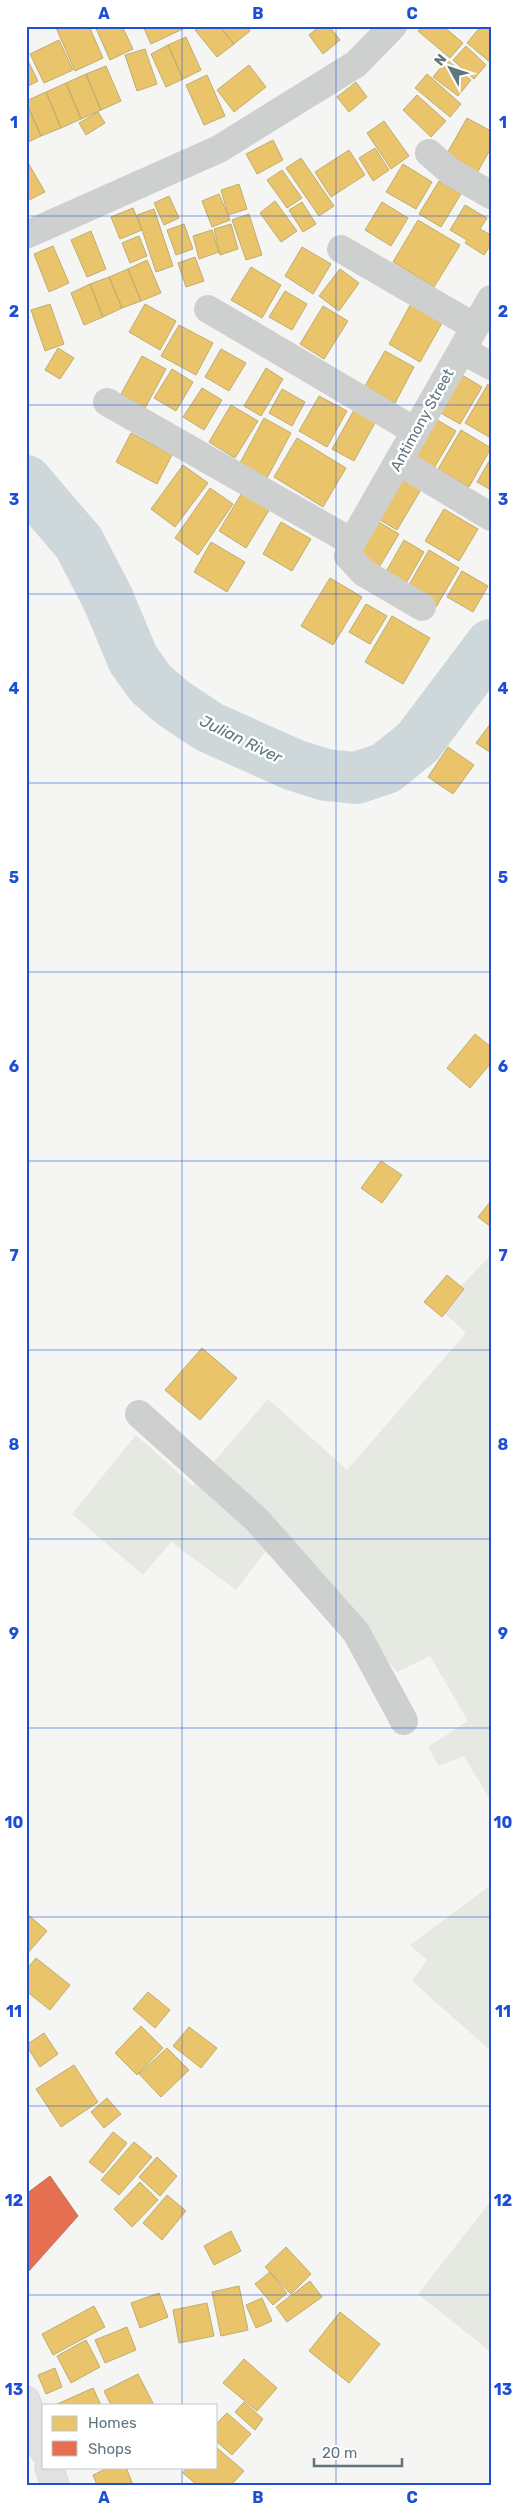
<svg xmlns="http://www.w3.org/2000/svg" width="517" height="2511" viewBox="0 0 517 2511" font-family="Rubik,sans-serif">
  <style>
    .green { fill: #e5e9e1 }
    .homes { fill: #e9c46a; stroke: #bfad71 }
    .shops { fill: #e76f51; stroke: #be715f }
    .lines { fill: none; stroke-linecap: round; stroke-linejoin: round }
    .river { stroke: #ced8da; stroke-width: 52 }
    .major-casing { stroke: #d0d2d2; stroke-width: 29 }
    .minor { stroke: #ced0d0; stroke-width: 28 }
    .major { stroke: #e1e1e2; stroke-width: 28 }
    .grid { fill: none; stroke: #1d4ed8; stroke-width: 1; stroke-opacity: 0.55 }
    .labels { text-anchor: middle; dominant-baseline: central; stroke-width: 5; stroke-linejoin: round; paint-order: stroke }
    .street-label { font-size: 15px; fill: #5e7680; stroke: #fff }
    .water-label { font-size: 16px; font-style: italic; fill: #59777c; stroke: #fff }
    .neatline { fill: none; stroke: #1d4ed8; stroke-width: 2 }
    .grid-label { font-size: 16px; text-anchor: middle; font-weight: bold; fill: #1d4ed8 }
  </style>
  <rect width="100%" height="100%" fill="#f5f5f3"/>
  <path class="green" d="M491,1255V1801L464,1756L439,1766L428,1747L468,1721L430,1656L397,1672L351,1616L265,1552L236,1590L171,1542L143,1575L72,1514L136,1435L193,1486L268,1399L347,1470L466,1333L439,1308Z
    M491,1885V2051L412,1981L427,1960L410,1945Z
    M491,2201V2352L418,2294Z"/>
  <path class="homes" d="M60,26H89L103,58L75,71L56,28Z
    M95,26H122L133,49L110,60Z
    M143,26H189L151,44Z
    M200,26H219L234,44L217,57L195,30Z
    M219,26H247L250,31L234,44Z
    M320,26H329L340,40L323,54L309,35Z
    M422,26H443L463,43L450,58L418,31Z
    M481,26H491V63L467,43Z
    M186,37L201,70L183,79L168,45Z
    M59,40L73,70L44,83L30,54Z
    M168,45L183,79L166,87L151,54Z
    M466,46L486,65L474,79L453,60Z
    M145,49L157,84L137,91L125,55Z
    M26,57L38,81L26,87Z
    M447,60L471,80L458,96L433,77Z
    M249,65L266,87L234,112L217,90Z
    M106,66L121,101L101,110L86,74Z
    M86,74L101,110L81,119L66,83Z
    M427,74L461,104L450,117L415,88Z
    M207,75L225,116L204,125L186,85Z
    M356,82L367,97L349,112L337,97Z
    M66,83L81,119L61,128L46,92Z
    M46,92L61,128L41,136L26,101Z
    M417,95L446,121L431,137L403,110Z
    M26,103L41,136L26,143Z
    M98,112L105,123L86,135L79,123Z
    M467,118L491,131V148L477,173L446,155Z
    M384,121L409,156L391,169L367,133Z
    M273,140L283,160L257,174L246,154Z
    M375,148L389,170L373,181L359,158Z
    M349,150L365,175L331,197L315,172Z
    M301,158L334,206L319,216L286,168Z
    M26,159L45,192L29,200L26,195Z
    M403,164L432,182L416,209L386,192Z
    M282,170L302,198L287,208L267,180Z
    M439,181L461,194L441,227L419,214Z
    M239,184L247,209L228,215L221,190Z
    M219,194L230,220L212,227L202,201Z
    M169,196L179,218L164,225L154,203Z
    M275,201L297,231L281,242L260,213Z
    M302,202L316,224L303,232L289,210Z
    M382,202L408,218L391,246L365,230Z
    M465,205L487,218L480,229L491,235V244L484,255L465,243L467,240L450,230Z
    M133,208L142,230L120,239L111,217Z
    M154,209L173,266L156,272L137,215Z
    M249,214L262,255L246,260L232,220Z
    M418,220L460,245L434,287L393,262Z
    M184,224L193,249L176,255L167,230Z
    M231,224L238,249L220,255L214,229Z
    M212,230L219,252L199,259L193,236Z
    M91,231L106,269L87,277L71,240Z
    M139,236L147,256L130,263L122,243Z
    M53,246L69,283L49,292L34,254Z
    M302,247L331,264L313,294L285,276Z
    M195,257L204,281L186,287L178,263Z
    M147,260L161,293L141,301L128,269Z
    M251,267L281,285L262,318L231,300Z
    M128,269L141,301L122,308L109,277Z
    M340,269L359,283L339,311L319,296Z
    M109,277L122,308L103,317L90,284Z
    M90,284L103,317L84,325L71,293Z
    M285,291L307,304L292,330L269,317Z
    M413,300L445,318L420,362L389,344Z
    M50,304L64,344L45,351L31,310Z
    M145,304L176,321L160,350L129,332Z
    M323,306L348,321L324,359L300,344Z
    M179,325L213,343L196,375L161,356Z
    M58,348L74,358L60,379L45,370Z
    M221,349L246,363L229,391L205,377Z
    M385,351L414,367L395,403L365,386Z
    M142,356L166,369L145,408L121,394Z
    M266,368L283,379L261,416L244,406Z
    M172,369L193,382L176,411L154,398Z
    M452,369L482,387L460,424L430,407Z
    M488,384L491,386V438L465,423Z
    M202,388L222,400L204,430L183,417Z
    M282,389L305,402L292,426L269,413Z
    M319,396L347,411L327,447L299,431Z
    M231,405L258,421L235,458L209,442Z
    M354,410L376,421L354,461L332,449Z
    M427,414L456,431L434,468L405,451Z
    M264,418L291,433L267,478L240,463Z
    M461,430L491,448L469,487L438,469Z
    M131,433L172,455L157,484L116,462Z
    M297,438L346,468L323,507L274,477Z
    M491,458V490L477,482Z
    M183,465L208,483L175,527L151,509Z
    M395,472L422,488L397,530L370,514Z
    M210,488L233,504L198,555L175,538Z
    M243,491L271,507L246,548L219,531Z
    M444,509L478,529L459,561L425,541Z
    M377,521L399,534L375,574L353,562Z
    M281,522L311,539L292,571L263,554Z
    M404,540L424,552L404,587L384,575Z
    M211,542L245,562L227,592L194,572Z
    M429,550L459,568L436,607L406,590Z
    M462,571L488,586L473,612L447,597Z
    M330,578L362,597L333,645L301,626Z
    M366,604L387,616L370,644L349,632Z
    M392,616L430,638L403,684L365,662Z
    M491,723V753L476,743Z
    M448,747L474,765L453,794L428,777Z
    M475,1034L491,1047V1063L470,1088L447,1068Z
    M381,1161L402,1175L382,1203L361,1188Z
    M491,1201V1227L478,1217Z
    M447,1275L464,1289L442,1317L424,1302Z
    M202,1348L237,1378L200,1420L165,1390Z
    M26,1913L47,1931L26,1955Z
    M36,1958L70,1985L50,2010L26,1991V1970Z
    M148,1992L170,2010L155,2028L133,2009Z
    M141,2026L163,2048L137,2075L115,2053Z
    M189,2027L217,2048L201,2068L173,2046Z
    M44,2033L58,2054L40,2067L26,2045Z
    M167,2048L189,2070L161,2097L139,2074Z
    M74,2065L98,2102L61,2127L36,2089Z
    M107,2098L121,2114L104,2128L91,2112Z
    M113,2132L127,2143L103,2173L89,2162Z
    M134,2142L152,2157L119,2195L101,2180Z
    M157,2157L177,2176L160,2196L139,2177Z
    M140,2182L158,2200L132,2227L114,2209Z
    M167,2195L186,2211L162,2240L143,2223Z
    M231,2231L241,2251L214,2265L204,2246Z
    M286,2247L311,2274L291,2294L265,2267Z
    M270,2272L287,2293L273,2305L255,2284Z
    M310,2281L322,2297L287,2322L276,2307Z
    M239,2286L248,2330L221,2336L212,2292Z
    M159,2293L168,2317L140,2328L131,2303Z
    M262,2298L272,2321L256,2328L246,2305Z
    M207,2303L214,2336L179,2343L173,2310Z
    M94,2306L105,2327L53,2355L42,2334Z
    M340,2312L380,2344L349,2383L309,2351Z
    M127,2327L136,2350L105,2363L95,2340Z
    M86,2340L100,2367L71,2383L57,2356Z
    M244,2359L277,2388L257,2411L223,2383Z
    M55,2368L62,2387L46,2394L38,2375Z
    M138,2374L154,2405H111L104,2391Z
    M93,2388L101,2405H55Z
    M244,2402L263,2419L255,2430L235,2412Z
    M227,2413L251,2434L232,2455L216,2441V2424Z
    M216,2447L244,2471L231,2485H197L183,2473L187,2467H216Z
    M110,2467H126L133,2485H97L93,2475Z"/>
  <path class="shops" d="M50,2176L78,2216L28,2272L26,2269V2194Z"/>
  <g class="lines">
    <path class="river" d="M26,481L79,543L108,599L133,659L151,684L173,703L209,727L294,765L326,775L356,778L386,768L418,742L491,645"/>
    <g class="major-casing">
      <path id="major" d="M26,2400L44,2451
        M49,2467L55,2485"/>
    </g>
    <path class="minor" d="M429,153L451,172L491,195
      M26,235L219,149L356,64L393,26
      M341,249L475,327
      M208,309L415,431
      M462,350L491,366
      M107,402L352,542
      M398,461L491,517
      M422,607L364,573L348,556L352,542L491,299
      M139,1414L257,1520L356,1632L404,1721"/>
    <use href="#major" class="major"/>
  </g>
  <path class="grid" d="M182,26V2405M336,26V2485M26,216H491M26,405H491M26,594H491M26,783H491M26,972H491M26,1161H491M26,1350H491M26,1539H491M26,1728H491M26,1917H491M26,2106H491M26,2295H491M182,2467V2485"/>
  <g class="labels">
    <g class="street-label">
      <text transform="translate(422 420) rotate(-61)">Antimony Street</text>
    </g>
    <g class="water-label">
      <text transform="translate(241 739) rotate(26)">Julian River</text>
    </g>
  </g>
  <rect width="517" height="2511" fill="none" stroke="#ffffff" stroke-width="55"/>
  <rect x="42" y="2404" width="175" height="65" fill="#ffffff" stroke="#bfc8cc"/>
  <rect x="52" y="2416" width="25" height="15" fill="#e9c46a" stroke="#bfc8cc"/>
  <text x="88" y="2428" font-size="15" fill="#5e7680">Homes</text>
  <rect x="52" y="2441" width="25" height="15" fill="#e76f51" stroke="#bfc8cc"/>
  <text x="88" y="2454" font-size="15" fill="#5e7680">Shops</text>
  <g transform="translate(450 68) rotate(310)" stroke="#ffffff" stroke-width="4" paint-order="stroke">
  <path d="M0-4L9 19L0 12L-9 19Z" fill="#5e7680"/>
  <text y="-8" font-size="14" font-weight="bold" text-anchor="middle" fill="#5e7680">N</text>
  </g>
  <path d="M314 2458v8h88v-8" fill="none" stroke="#5e7680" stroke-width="2.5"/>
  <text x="322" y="2458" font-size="15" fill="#5e7680" stroke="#ffffff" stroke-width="4" paint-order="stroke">20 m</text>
  <rect x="28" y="28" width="462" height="2456" class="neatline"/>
  <g class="grid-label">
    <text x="104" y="19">A</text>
    <text x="258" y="19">B</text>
    <text x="412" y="19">C</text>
    <text x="14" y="128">1</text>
    <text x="503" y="128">1</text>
    <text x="14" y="317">2</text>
    <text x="503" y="317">2</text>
    <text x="14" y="505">3</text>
    <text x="503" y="505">3</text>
    <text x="14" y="694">4</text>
    <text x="503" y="694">4</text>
    <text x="14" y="883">5</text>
    <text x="503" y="883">5</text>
    <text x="14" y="1072">6</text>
    <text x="503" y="1072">6</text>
    <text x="14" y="1261">7</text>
    <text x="503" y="1261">7</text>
    <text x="14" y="1450">8</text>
    <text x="503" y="1450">8</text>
    <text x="14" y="1639">9</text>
    <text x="503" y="1639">9</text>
    <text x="14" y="1828">10</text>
    <text x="503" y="1828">10</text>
    <text x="14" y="2017">11</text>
    <text x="503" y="2017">11</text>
    <text x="14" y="2206">12</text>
    <text x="503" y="2206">12</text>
    <text x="14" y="2395">13</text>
    <text x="503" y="2395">13</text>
    <text x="104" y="2503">A</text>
    <text x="258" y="2503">B</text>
    <text x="412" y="2503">C</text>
  </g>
</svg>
